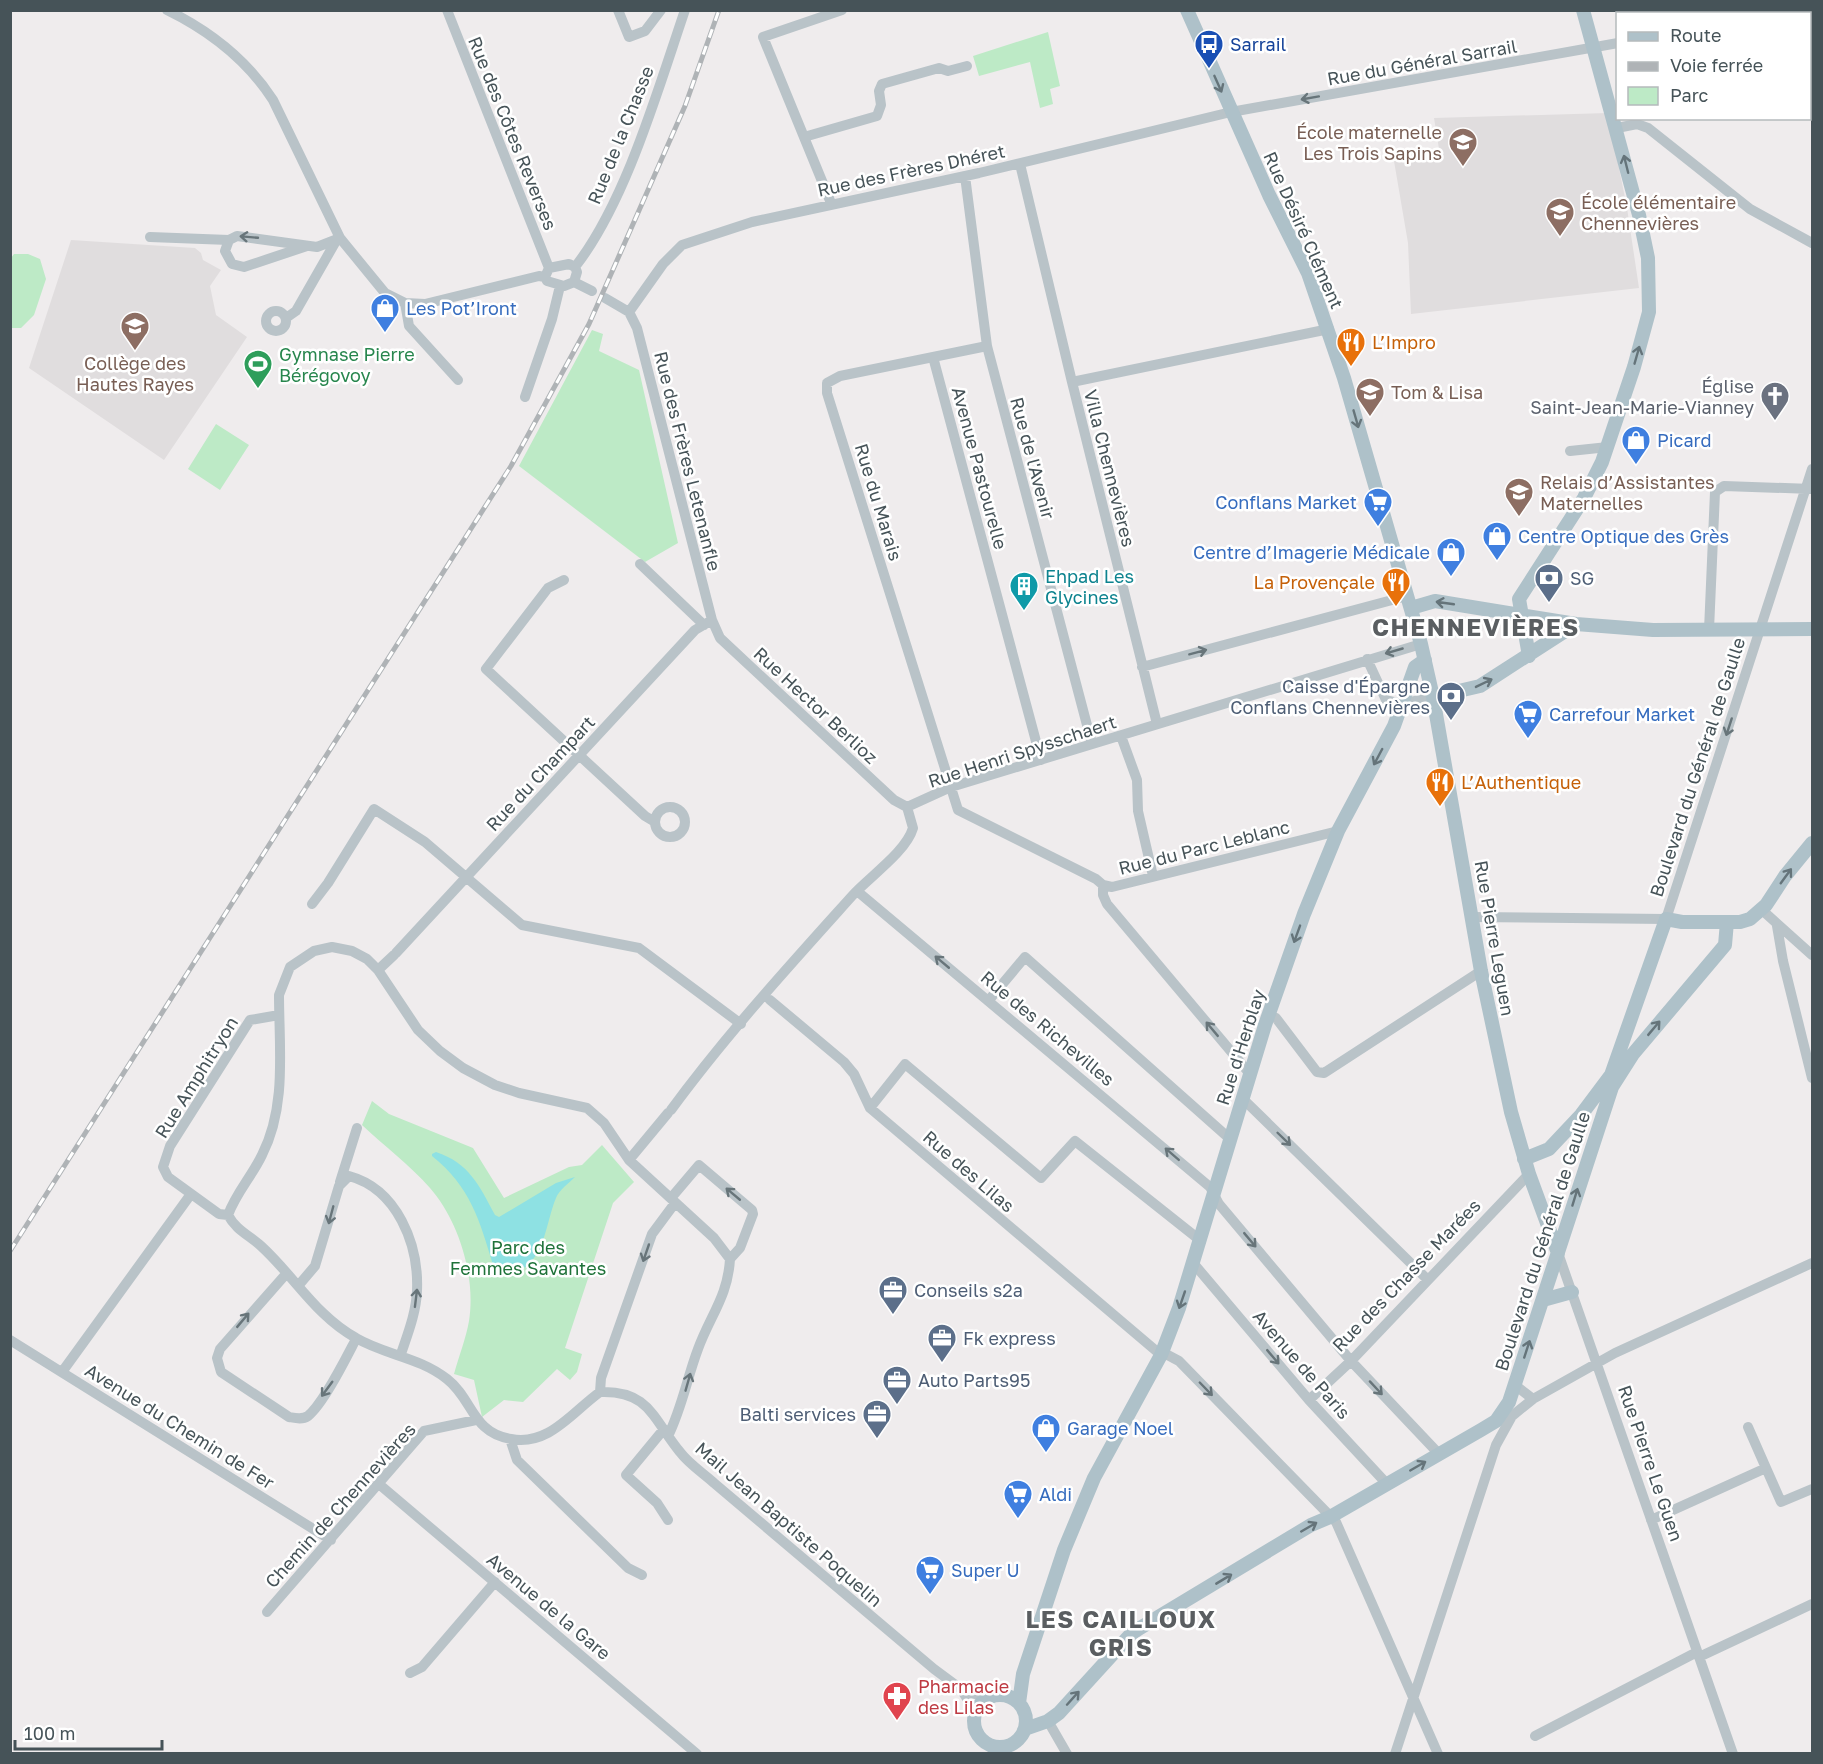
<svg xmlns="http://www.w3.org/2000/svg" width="1823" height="1764" viewBox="0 0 1823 1764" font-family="'Golos Text',sans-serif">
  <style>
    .education { fill: #e0ddde }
    .green { fill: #bdeac6 }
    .water { fill: #8ee1e3 }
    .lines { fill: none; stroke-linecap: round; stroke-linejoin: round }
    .minor { stroke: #b9c3c8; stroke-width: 10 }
    .major { stroke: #aec1c9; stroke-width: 14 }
    .rail-casing { stroke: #afb3b6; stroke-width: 5 }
    .rail { stroke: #fff; stroke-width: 3; stroke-dasharray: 9; stroke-linecap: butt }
    .oneway { stroke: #65747a }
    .oneway2 { stroke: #68757a }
    .labels { text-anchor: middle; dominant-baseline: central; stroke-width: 5; stroke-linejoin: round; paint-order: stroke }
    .transit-label { font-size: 18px; fill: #164399; stroke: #fff; text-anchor: start }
    .street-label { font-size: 18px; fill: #465358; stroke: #fff }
    .education-label { font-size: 18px; fill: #785e54; stroke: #fff; text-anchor: start }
    .shop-label { font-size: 18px; fill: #366cbe; stroke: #fff; text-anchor: start }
    .food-label { font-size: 18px; fill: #c56008; stroke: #fff; text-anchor: start }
    .leisure-label { font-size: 18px; fill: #27864d; stroke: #fff; text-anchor: start }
    .worship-label { font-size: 18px; fill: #5b616d; stroke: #fff; text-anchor: end }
    .culture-label { font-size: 18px; fill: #0d838f; stroke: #fff; text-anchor: start }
    .service-label { font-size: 18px; fill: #4e5e75; stroke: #fff; text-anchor: start }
    .park-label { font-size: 18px; fill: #1e7239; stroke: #fff }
    .health-label { font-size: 18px; fill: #be3a42; stroke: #fff; text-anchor: start }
    .district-label { font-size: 24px; font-weight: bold; letter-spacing: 1.5px; fill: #5a5e61; stroke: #fff }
  </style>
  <rect width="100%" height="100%" fill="#efeced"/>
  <path class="education" d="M1608,113L1627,208L1639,288L1411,314L1408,243L1394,161L1440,155L1434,118Z
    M71,240L195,248L201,253L203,260L221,270L210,286L216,315L247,337L164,460L29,368Z"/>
  <path class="green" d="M1048,32L1060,86L1050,89L1053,104L1040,108L1030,62L979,76L973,56Z
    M14,254H28L40,259L46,279L34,315L21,328H11V258Z
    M592,330L603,334L599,351L639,370L678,543L645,562L519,466Z
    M216,424L249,445L220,490L188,469Z
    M372,1101L389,1114L473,1148L504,1198L569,1167L582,1165L602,1145L634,1182L613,1203L565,1348L582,1354L577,1372L570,1380L557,1369L523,1402L504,1400L482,1417L474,1380L454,1374C459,1356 466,1338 469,1321C476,1277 459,1221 430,1188C410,1165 384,1146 362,1125Z"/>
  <path class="water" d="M436,1152C469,1163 479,1185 495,1215L499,1217L556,1183L575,1177C569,1183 559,1190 556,1198C545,1224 545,1265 512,1273L493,1265C480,1221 470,1186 432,1156V1154Z"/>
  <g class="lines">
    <path class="minor" d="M167,10C210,31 247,60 273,100L340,238L385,293L405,303L425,304L539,276L545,277
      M447,10L549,268
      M618,10L629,37L645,31L661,10
      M1746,14V10
      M1810,31H1812
      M1617,128L1637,124L1648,128L1750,209L1812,243
      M804,137L877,116L881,105L879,91L882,84L939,68L948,71L967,66
      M1020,164L1072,382
      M965,176L987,346L1092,744
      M831,203L763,37L842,10
      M150,237L229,240
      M307,246L244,267L232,264L225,251L229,240L237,236L317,247L340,238
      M569,264L575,267L577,272L574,282L564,286L547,281L545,277L549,268Z
      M575,267C626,202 658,89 685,10
      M574,282L592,291
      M605,298L629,312L637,328L712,620L720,638L894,800L907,807
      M405,303L409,326L458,380
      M266 321a10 10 0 1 1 20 0a10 10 0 1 1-20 0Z
      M629,312L663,264L682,245L752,222L979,173L1231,112L1618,43
      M286,318L296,311L336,241
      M987,346L840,376L827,383V393L958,810L1096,879L1103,885
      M933,357L1041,760
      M525,397L552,319L560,286
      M1570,451L1608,447
      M640,564L704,625
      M564,580L548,588L486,669L645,816L655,822
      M1709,630L1715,492L1724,486L1812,489
      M1367,659L1386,700L1402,704L1433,697
      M1142,667L1407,596
      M1157,724L1072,382L1329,329
      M1121,736L1137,780L1138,811L1153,876
      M907,807L951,787L1421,644
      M655 822a15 15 0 1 1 30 0a15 15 0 1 1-30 0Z
      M1103,885L1112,887L1338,831
      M1103,885V895L1107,904L1250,1074
      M857,891L1210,1187L1219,1204L1351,1361L1439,1454
      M312,904L328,883L374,809L425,842L522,925L639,948L741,1024
      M1762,910L1812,955
      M1472,917L1666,919L1812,469
      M1777,926L1783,961L1812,1078
      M396,953L695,630L712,620
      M378,970L394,955
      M770,1000L844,1062L854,1074L870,1108L1161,1355
      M989,1000L1025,957L1230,1139
      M1267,1016L1276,1018L1317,1072L1324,1073L1481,971
      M1242,1098L1428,1280
      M870,1108L905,1064L1041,1178L1075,1141L1201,1241
      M671,1110C726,1035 790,965 852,896C869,877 906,852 913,828L907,807
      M629,1160L668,1113
      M340,1182L357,1128
      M671,1198L699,1165L752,1210L753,1214L740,1248L730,1259
      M228,1215C236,1193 252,1176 262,1155C287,1106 279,1048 279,995L290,967L314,951L332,947L352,951L367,959L378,970L418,1030L440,1051L463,1068L495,1085L519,1093L587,1108L604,1123L629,1160L714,1238L730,1259
      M228,1215C236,1230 249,1235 261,1246C294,1276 316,1316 356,1338C385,1355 419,1357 447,1379C473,1399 472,1433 511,1439C549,1446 571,1413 600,1392
      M228,1215L219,1214L168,1177L163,1167L170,1146L250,1020L279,1015
      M1558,1253L1733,1754
      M1194,1264L1309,1400L1387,1484
      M286,1274L220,1349L217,1358L221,1372L289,1417C295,1418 302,1420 308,1416C324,1403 346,1358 356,1339
      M298,1286L315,1266L339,1186L349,1176C397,1189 419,1244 417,1291C416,1313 408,1333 401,1354
      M10,1340L331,1540
      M1162,1352L1179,1361L1336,1522L1438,1754
      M62,1372L191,1194
      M1515,1385L1533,1399
      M600,1392C649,1390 653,1419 680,1452C689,1464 703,1473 714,1483L934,1669L961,1689L987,1698
      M600,1392L601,1378L652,1234L675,1203
      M1309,1400L1351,1361L1529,1174
      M1748,1427L1766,1468
      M664,1429L626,1475L657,1503L668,1520
      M668,1436C682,1408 687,1378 698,1349C710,1316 728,1296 730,1259
      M510,1439L517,1460L628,1568L642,1575
      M380,1485L697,1754
      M1651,1520L1766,1468L1781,1502L1812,1489
      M267,1612L424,1431L476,1420
      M1699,1657L1812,1604
      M410,1673L422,1667L495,1582
      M961,1689L975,1711
      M1048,1721L1067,1754
      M1535,1736L1697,1652
      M1395,1754L1496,1445L1512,1416L1533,1399L1615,1353L1812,1263"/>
    <path class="major" d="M1187,10L1269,195L1308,273L1344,378L1421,644L1433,697L1481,971L1511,1112L1529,1174L1558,1253
      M1411,608L1435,601L1576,624L1653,630L1812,629
      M1529,656L1519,599L1584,498L1602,462L1634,367L1649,312L1648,258L1639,215L1583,10
      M1433,697L1480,686L1576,624
      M1524,1159L1549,1149L1581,1115L1611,1075L1666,919L1682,922H1740L1750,919L1766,905L1785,876L1812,843
      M1543,1300L1572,1292
      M974 1721a26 26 0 1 1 52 0a26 26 0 1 1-52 0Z
      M1019,1703L1023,1674L1064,1550L1094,1478L1161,1355L1179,1308L1265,1025L1304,914L1338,831L1394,726L1415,667L1425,660
      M1025,1729L1048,1721L1059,1713L1131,1634L1140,1628L1311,1525L1330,1517L1481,1430L1496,1421L1509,1402L1612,1087L1633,1054L1725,945L1727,922"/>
    <g class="rail-casing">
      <path id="rail" d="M10,1251L511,466L589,324L685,106L719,10"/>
    </g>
    <use href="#rail" class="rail"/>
  </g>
  <defs><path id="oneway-shaft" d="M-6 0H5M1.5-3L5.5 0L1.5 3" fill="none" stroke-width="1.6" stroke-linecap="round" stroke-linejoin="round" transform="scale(1.5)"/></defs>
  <g class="oneway">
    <use href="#oneway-shaft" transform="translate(1218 84) rotate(66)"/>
    <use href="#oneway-shaft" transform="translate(1626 164) rotate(-104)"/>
    <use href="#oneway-shaft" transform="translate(1637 355) rotate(-74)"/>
    <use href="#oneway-shaft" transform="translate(1356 419) rotate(74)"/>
    <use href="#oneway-shaft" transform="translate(1445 603) rotate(-172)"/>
    <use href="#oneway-shaft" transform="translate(1484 683) rotate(-26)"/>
    <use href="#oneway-shaft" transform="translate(1378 757) rotate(118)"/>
    <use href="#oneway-shaft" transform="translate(1786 876) rotate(-54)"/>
    <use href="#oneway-shaft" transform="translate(1297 934) rotate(110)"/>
    <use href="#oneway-shaft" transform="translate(1654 1028) rotate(-50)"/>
    <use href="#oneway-shaft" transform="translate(1575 1197) rotate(-73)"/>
    <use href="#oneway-shaft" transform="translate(1182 1300) rotate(109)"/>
    <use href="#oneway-shaft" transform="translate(1527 1349) rotate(-72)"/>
    <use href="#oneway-shaft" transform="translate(1418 1466) rotate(-30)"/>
    <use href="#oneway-shaft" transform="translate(1309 1527) rotate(-30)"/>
    <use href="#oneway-shaft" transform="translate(1224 1579) rotate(-31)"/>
    <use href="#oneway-shaft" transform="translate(1073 1698) rotate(-48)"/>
  </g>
  <g class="oneway2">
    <use href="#oneway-shaft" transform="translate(1310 98) rotate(170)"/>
    <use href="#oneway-shaft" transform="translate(249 237) rotate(-175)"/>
    <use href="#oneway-shaft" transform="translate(1394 651) rotate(164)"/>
    <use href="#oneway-shaft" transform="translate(1198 652) rotate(-15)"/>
    <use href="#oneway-shaft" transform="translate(1729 727) rotate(108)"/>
    <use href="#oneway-shaft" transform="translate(942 962) rotate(-140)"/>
    <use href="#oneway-shaft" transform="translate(1212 1029) rotate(-130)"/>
    <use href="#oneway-shaft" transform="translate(1284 1139) rotate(44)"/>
    <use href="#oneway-shaft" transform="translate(1172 1154) rotate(-139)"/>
    <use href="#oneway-shaft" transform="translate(733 1194) rotate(-140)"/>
    <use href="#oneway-shaft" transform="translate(331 1215) rotate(105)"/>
    <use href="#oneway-shaft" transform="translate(1250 1240) rotate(50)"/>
    <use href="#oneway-shaft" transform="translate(646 1253) rotate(109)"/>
    <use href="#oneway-shaft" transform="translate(416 1298) rotate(-83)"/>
    <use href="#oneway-shaft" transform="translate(243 1320) rotate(-50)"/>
    <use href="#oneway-shaft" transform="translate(1273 1357) rotate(50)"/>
    <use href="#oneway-shaft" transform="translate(688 1382) rotate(-74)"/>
    <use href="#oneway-shaft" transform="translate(1376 1388) rotate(47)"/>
    <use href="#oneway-shaft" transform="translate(327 1389) rotate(126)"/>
    <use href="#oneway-shaft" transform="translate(1206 1389) rotate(46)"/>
  </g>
  <defs>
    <g id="bus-pin" transform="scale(1.5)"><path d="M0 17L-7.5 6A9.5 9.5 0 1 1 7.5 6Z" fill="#1a4fb4" stroke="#fff"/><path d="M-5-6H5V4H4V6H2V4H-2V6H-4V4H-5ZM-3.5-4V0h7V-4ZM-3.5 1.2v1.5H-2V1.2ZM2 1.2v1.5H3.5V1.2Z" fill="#fff"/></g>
    <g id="school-pin" transform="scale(1.5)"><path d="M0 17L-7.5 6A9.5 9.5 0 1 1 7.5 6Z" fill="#8d6e63" stroke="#fff"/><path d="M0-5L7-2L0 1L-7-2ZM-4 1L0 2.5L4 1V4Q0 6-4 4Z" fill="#fff"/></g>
    <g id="shop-pin" transform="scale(1.5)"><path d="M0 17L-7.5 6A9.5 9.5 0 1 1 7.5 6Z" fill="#3f7fe0" stroke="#fff"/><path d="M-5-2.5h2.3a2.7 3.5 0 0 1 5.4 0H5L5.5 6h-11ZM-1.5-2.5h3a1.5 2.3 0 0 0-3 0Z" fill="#fff"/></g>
    <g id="restaurant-pin" transform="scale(1.5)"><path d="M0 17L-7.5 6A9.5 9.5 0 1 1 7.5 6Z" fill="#e8710a" stroke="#fff"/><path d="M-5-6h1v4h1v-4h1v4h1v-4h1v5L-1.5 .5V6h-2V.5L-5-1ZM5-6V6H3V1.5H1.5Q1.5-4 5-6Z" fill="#fff"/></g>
    <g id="stadium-pin" transform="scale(1.5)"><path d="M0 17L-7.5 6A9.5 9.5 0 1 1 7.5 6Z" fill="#2e9e5b" stroke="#fff"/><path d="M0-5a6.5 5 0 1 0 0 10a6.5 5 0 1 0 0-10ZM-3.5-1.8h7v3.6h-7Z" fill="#fff"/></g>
    <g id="church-pin" transform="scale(1.5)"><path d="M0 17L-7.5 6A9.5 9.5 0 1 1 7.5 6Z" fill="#6b7280" stroke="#fff"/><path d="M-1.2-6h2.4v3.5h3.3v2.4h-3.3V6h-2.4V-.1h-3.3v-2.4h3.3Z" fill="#fff"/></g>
    <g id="supermarket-pin" transform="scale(1.5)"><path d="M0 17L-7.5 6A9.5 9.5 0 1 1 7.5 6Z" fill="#3f7fe0" stroke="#fff"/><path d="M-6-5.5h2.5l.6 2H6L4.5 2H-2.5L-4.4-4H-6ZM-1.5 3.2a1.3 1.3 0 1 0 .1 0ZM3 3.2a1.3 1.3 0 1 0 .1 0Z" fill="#fff"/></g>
    <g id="bank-pin" transform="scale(1.5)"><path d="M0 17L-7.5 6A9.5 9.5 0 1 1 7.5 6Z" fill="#5c6f8a" stroke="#fff"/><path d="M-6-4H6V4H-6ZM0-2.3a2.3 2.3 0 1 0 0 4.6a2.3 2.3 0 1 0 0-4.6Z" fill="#fff"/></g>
    <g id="building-pin" transform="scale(1.5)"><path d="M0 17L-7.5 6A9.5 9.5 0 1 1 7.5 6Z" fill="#0f9aa8" stroke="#fff"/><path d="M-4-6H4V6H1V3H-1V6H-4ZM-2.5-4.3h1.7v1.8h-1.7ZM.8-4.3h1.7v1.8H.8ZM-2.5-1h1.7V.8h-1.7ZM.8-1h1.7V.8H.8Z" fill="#fff"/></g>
    <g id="office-pin" transform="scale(1.5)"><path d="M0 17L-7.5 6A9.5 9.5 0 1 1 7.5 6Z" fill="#5c6f8a" stroke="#fff"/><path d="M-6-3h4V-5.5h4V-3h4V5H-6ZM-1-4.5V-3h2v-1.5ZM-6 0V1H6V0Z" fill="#fff"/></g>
    <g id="pharmacy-pin" transform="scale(1.5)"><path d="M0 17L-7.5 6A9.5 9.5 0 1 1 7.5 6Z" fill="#e0444e" stroke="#fff"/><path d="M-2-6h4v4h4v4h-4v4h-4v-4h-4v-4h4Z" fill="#fff"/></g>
  </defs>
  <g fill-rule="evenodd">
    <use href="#bus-pin" x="1209" y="44"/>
    <use href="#school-pin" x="1463" y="142"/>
    <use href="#school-pin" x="1560" y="212"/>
    <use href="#shop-pin" x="385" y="308"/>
    <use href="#school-pin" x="135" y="326"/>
    <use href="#restaurant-pin" x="1351" y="342"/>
    <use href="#stadium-pin" x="258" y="364"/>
    <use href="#school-pin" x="1370" y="392"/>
    <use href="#church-pin" x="1775" y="396"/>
    <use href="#shop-pin" x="1636" y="440"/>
    <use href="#school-pin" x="1519" y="492"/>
    <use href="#supermarket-pin" x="1378" y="502"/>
    <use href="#shop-pin" x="1497" y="536"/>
    <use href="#shop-pin" x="1451" y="552"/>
    <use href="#bank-pin" x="1549" y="578"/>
    <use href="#restaurant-pin" x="1396" y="582"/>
    <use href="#building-pin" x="1024" y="586"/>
    <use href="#bank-pin" x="1451" y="696"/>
    <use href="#supermarket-pin" x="1528" y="714"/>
    <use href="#restaurant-pin" x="1440" y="782"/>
    <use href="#office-pin" x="893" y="1290"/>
    <use href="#office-pin" x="942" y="1338"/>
    <use href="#office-pin" x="897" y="1380"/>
    <use href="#office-pin" x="877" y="1414"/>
    <use href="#shop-pin" x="1046" y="1428"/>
    <use href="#supermarket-pin" x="1018" y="1494"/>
    <use href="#supermarket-pin" x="930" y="1570"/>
    <use href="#pharmacy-pin" x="897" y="1696"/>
  </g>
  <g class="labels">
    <g class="transit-label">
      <text x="1230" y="44">Sarrail</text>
    </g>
    <g class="street-label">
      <text transform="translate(1422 62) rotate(-10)">Rue du Général Sarrail</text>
      <text transform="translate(513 133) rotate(68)">Rue des Côtes Reverses</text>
      <text transform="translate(620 135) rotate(-68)">Rue de la Chasse</text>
      <text transform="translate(911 170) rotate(-12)">Rue des Frères Dhéret</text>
      <text transform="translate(1304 230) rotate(66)">Rue Désiré Clément</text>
      <text transform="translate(1033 458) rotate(75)">Rue de l'Avenir</text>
      <text transform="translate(688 461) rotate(76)">Rue des Frères Letenanfle</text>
      <text transform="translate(980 468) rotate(75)">Avenue Pastourelle</text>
      <text transform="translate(1110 468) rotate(76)">Villa Chennevières</text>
      <text transform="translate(879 502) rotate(73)">Rue du Marais</text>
      <text transform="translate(816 705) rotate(43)">Rue Hector Berlioz</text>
      <text transform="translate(1022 751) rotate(-18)">Rue Henri Spysschaert</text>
      <text transform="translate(1697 767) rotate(-72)">Boulevard du Général de Gaulle</text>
      <text transform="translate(540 773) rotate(-47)">Rue du Champart</text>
      <text transform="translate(1204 847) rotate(-14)">Rue du Parc Leblanc</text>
      <text transform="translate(1495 938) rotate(80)">Rue Pierre Leguen</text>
      <text transform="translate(1048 1028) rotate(40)">Rue des Richevilles</text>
      <text transform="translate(1240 1047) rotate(-72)">Rue d'Herblay</text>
      <text transform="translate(196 1077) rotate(-58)">Rue Amphitryon</text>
      <text transform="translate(969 1171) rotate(41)">Rue des Lilas</text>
      <text transform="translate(1542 1241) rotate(-72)">Boulevard du Général de Gaulle</text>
      <text transform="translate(1406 1275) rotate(-46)">Rue des Chasse Marées</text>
      <text transform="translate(1302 1364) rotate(49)">Avenue de Paris</text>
      <text transform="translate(180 1426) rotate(32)">Avenue du Chemin de Fer</text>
      <text transform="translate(1651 1463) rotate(71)">Rue Pierre Le Guen</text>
      <text transform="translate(340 1505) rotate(-48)">Chemin de Chennevières</text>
      <text transform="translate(789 1524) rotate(41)">Mail Jean Baptiste Poquelin</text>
      <text transform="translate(549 1606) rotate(40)">Avenue de la Gare</text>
    </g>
    <g class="education-label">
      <text x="1442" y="132" text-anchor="end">École maternelle<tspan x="1442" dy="21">Les Trois Sapins</tspan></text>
      <text x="1581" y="202">École élémentaire<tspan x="1581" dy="21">Chennevières</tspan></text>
      <text x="135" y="363" text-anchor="middle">Collège des<tspan x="135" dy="21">Hautes Rayes</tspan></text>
      <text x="1391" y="392">Tom &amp; Lisa</text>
      <text x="1540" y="482">Relais d’Assistantes<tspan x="1540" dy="21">Maternelles</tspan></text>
    </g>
    <g class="shop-label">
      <text x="406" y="308">Les Pot’Iront</text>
      <text x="1657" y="440">Picard</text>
      <text x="1357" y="502" text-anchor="end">Conflans Market</text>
      <text x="1518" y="536">Centre Optique des Grès</text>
      <text x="1430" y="552" text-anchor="end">Centre d’Imagerie Médicale</text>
      <text x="1549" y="714">Carrefour Market</text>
      <text x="1067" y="1428">Garage Noel</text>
      <text x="1039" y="1494">Aldi</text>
      <text x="951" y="1570">Super U</text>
    </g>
    <g class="food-label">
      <text x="1372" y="342">L’Impro</text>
      <text x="1375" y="582" text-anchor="end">La Provençale</text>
      <text x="1461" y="782">L’Authentique</text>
    </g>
    <g class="leisure-label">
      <text x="279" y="354">Gymnase Pierre<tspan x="279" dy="21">Bérégovoy</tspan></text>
    </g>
    <g class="worship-label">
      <text x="1754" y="386">Église<tspan x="1754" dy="21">Saint-Jean-Marie-Vianney</tspan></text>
    </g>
    <g class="culture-label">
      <text x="1045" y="576">Ehpad Les<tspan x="1045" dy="21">Glycines</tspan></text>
    </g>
    <g class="service-label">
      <text x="1570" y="578">SG</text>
      <text x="1430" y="686" text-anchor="end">Caisse d'Épargne<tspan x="1430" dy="21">Conflans Chennevières</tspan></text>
      <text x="914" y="1290">Conseils s2a</text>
      <text x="963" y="1338">Fk express</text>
      <text x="918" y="1380">Auto Parts95</text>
      <text x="856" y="1414" text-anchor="end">Balti services</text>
    </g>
    <g class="park-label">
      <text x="528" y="1247">Parc des<tspan x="528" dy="21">Femmes Savantes</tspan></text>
    </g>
    <g class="health-label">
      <text x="918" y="1686">Pharmacie<tspan x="918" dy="21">des Lilas</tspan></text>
    </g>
    <g class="district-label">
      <text x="1476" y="626">CHENNEVIÈRES</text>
      <text x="1121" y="1618">LES CAILLOUX<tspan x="1121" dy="28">GRIS</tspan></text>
    </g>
  </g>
  <rect width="1823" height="1764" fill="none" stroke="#465358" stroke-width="24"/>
  <rect x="1616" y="12" width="195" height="108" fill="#ffffff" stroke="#b5babc" stroke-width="1.5"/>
  <rect x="1628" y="32" width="30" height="9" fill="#aec1c9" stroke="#b5babc" stroke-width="1.5"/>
  <text x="1670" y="42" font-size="18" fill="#465358">Route</text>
  <rect x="1628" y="62" width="30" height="9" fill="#afb3b6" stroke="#b5babc" stroke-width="1.5"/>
  <text x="1670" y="72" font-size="18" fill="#465358">Voie ferrée</text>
  <rect x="1628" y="87" width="30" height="18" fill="#bdeac6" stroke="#b5babc" stroke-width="1.5"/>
  <text x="1670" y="102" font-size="18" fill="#465358">Parc</text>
  <path d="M15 1740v9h147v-9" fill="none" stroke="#465358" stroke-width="3"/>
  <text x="24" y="1740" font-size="18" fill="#465358" stroke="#ffffff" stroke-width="4.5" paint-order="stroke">100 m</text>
</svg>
